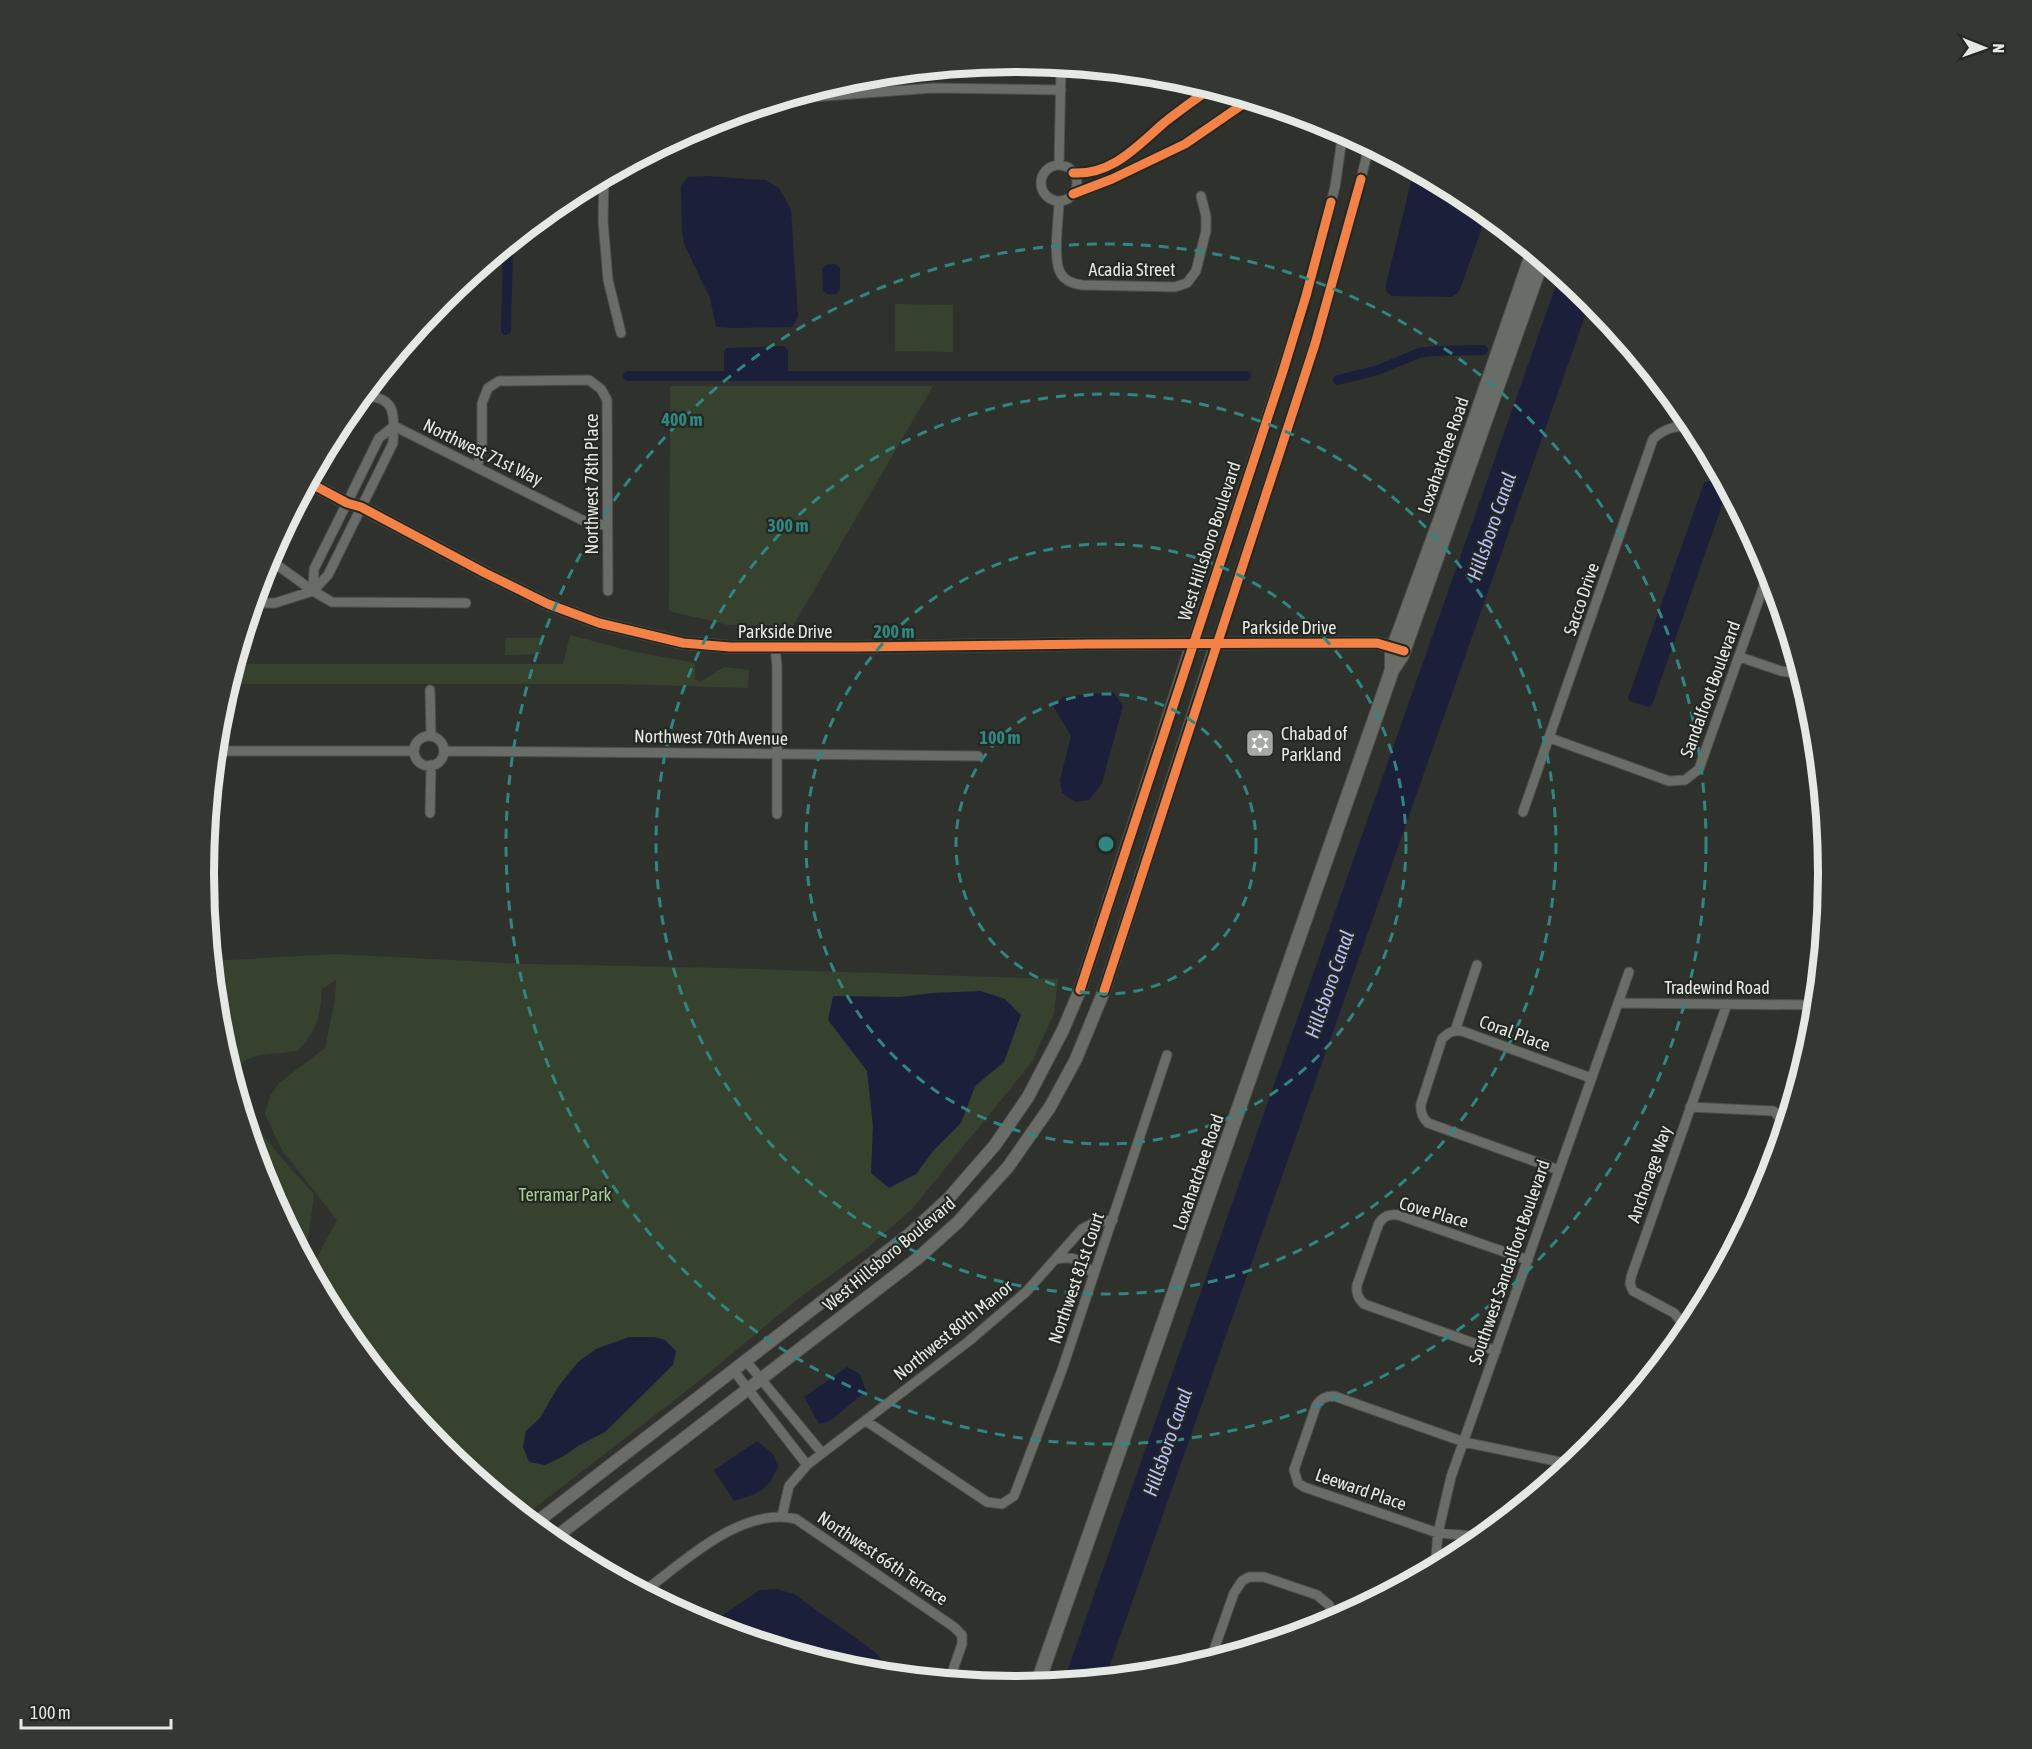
<svg xmlns="http://www.w3.org/2000/svg" width="2032" height="1749" viewBox="0 0 2032 1749" font-family="'Asap Condensed',sans-serif">
  <style>
    .green { fill: #36422e }
    .water { fill: #1c1f3a }
    .lines { fill: none; stroke-linecap: round; stroke-linejoin: round }
    .canal { stroke: #1c1f3a; stroke-width: 10 }
    .minor-casing { stroke: #4d4e4b; stroke-width: 11 }
    .tertiary-casing { stroke: #4d4e4b; stroke-width: 14 }
    .secondary-casing { stroke: #4d4e4b; stroke-width: 16 }
    .minor { stroke: #6a6c68; stroke-width: 9 }
    .tertiary { stroke: #6a6c68; stroke-width: 12 }
    .secondary { stroke: #6a6c68; stroke-width: 14 }
    .cycleway-casing { stroke: #242822; stroke-width: 13 }
    .cycleway { stroke: #f48246; stroke-width: 9 }
    .ring { fill: none; stroke: #2f8780; stroke-width: 3; stroke-dasharray: 10 8 }
    .labels { text-anchor: middle; dominant-baseline: central; stroke-width: 4.5; stroke-linejoin: round; paint-order: stroke }
    .street-label { font-size: 18px; fill: #e6e8e4; stroke: #242822 }
    .poi-label { font-size: 18px; fill: #e6e8e4; stroke: #242822; text-anchor: start }
    .park-label { font-size: 18px; fill: #accf95; stroke: #242822 }
    .water-label { font-size: 20px; font-style: italic; fill: #b5befb; stroke: #242822 }
    .rim { fill: none; stroke: #e6e8e4; stroke-width: 8 }
    .centre { fill: #2f8780; stroke: #242822; stroke-width: 3 }
    .ring-label { font-size: 18px; text-anchor: middle; font-weight: bold; fill: #2f8780; stroke: #242822; stroke-width: 4.5; stroke-linejoin: round; paint-order: stroke }
  </style>
  <rect width="100%" height="100%" fill="#2f312d"/>
  <path class="green" d="M895,304L953,305V352L895,351Z
    M670,386H933L793,626L728,625L669,611Z
    M570,635L631,651L695,663V679L700,682L724,667L749,670L748,688L616,684H228L234,664H563Z
    M505,638H541V654L505,655Z
    M335,954L528,964L726,968L1058,979L1054,1013L1032,1062L912,1209L865,1250L798,1299L693,1386L523,1517L441,1449L340,1326L310,1270L337,1220L282,1150L265,1114L270,1096L279,1083L325,1048L335,1000L336,980L322,989C320,1018 317,1029 298,1051L260,1055L245,1060C242,1065 237,1072 236,1077C231,1105 294,1172 314,1194L305,1261L265,1185L219,1033L212,961Z"/>
  <path class="water" d="M1414,170L1468,199L1487,214L1460,289L1457,294L1451,297L1391,296L1386,291V284Z
    M706,176L765,180L779,188L791,210L798,317L792,327L732,328L716,327L710,298L684,244L682,230L681,186L688,177Z
    M835,264L840,268V289L836,294H827L823,291L822,269L826,265Z
    M1560,274L1591,299L1105,1679L1063,1683Z
    M784,346L788,350V376H724V352L726,348Z
    M1709,481L1719,485L1726,491V494L1652,705L1649,707L1630,701L1628,698L1704,483Z
    M1113,692L1123,706L1102,783L1089,800L1075,802L1062,793L1060,780L1071,736L1053,706L1063,697Z
    M981,991L1005,999L1021,1015L1004,1062L975,1086L961,1123L934,1150L916,1174L889,1188L871,1173L873,1126L867,1071L828,1020L833,996L900,997L933,993Z
    M629,1337H654L665,1340L676,1351L673,1365L605,1432L578,1446L562,1457L545,1465L529,1462L523,1447L526,1431L540,1418L558,1387L578,1362L596,1349Z
    M847,1367L860,1374L866,1391L830,1421L819,1424L804,1397Z
    M757,1441L773,1454L778,1466C769,1490 758,1494 734,1501L714,1470Z
    M776,1589L794,1594L875,1652L882,1660L881,1674L857,1672L707,1626L760,1590Z"/>
  <g class="lines">
    <path class="canal" d="M506,330L508,245
      M628,376H1246
      M1338,380L1378,370L1419,353L1433,351L1483,350"/>
    <g class="minor-casing">
      <path id="minor" d="M785,99L933,88L1061,90
        M1059,165L1061,66
        M1041 183a18 18 0 1 1 36 0a18 18 0 1 1-36 0Z
        M1073,173C1113,175 1138,145 1165,122C1180,110 1196,99 1211,88
        M604,177L603,221L608,280L621,333
        M1073,194L1112,179L1185,144L1249,100
        M1059,201C1059,218 1052,260 1061,274C1066,282 1074,284 1082,285L1175,287L1187,283L1196,271L1206,231V216L1201,196
        M394,426L582,520L607,526
        M477,467L482,448V403L488,388L499,381L589,380L601,389L607,400L608,591
        M267,560L280,567L313,591
        M313,591L328,575L393,443C394,414 397,396 362,396
        M313,591L314,569L347,503L379,438L394,426
        M253,603H275L313,591L332,602L466,603
        M1192,644L1306,296L1335,187L1343,132
        M1216,644C1268,478 1329,315 1369,146
        M775,647L777,666V814
        M1740,657L1781,671L1801,674
        M430,690L431,736
        M414 751a15 15 0 1 1 30 0a15 15 0 1 1-30 0Z
        M1550,738L1669,781L1685,780L1699,769L1769,571
        M215,751H414
        M444,751C622,751 800,755 978,756
        M1523,812L1653,439C1666,427 1676,426 1694,426
        M430,813L431,765
        M1618,1003L1816,1005
        M1455,1031L1477,965
        M1690,1107L1773,1111C1783,1118 1782,1127 1781,1138
        M1559,1170L1428,1123C1422,1117 1420,1112 1421,1104L1442,1039C1449,1032 1453,1030 1462,1031L1591,1078
        M1056,1259C1075,1256 1080,1259 1093,1274
        M1689,1330L1674,1313L1633,1291L1630,1284L1631,1277L1727,1004
        M1496,1351L1364,1304C1358,1298 1356,1294 1357,1285L1379,1223C1384,1216 1389,1214 1398,1215L1528,1260
        M746,1361L822,1453
        M734,1371L807,1465
        M866,1421L987,1502L1002,1504L1014,1496L1062,1370L1167,1055
        M782,1516L789,1486L807,1465L969,1341L1026,1292L1082,1229L1095,1222L1113,1220
        M1484,1537L1438,1533L1304,1487L1298,1483L1294,1470L1316,1406C1320,1399 1325,1396 1334,1396L1464,1442L1565,1463L1576,1462
        M1435,1568L1438,1533L1451,1477L1629,972
        M643,1592C684,1562 741,1506 796,1519L954,1627L962,1635V1644L949,1681
        M1210,1661L1234,1593L1242,1581L1249,1577H1264L1317,1595L1329,1605L1335,1622"/>
    </g>
    <g class="tertiary-casing">
      <path id="tertiary" d="M308,482L347,503L361,507L485,573L548,604L599,623L683,643L730,647H858L1089,644L1377,643L1401,650
        M533,1525L911,1233L948,1199L995,1145L1028,1097L1063,1030L1080,990L1192,644
        M552,1540L918,1258L958,1222L1008,1167L1050,1107L1076,1059L1104,991L1216,644"/>
    </g>
    <g class="secondary-casing">
      <path id="secondary" d="M1392,670L1402,655L1542,260
        M1037,1685L1382,699L1392,670V652L1441,518L1533,252"/>
    </g>
    <use href="#minor" class="minor"/>
    <use href="#tertiary" class="tertiary"/>
    <use href="#secondary" class="secondary"/>
    <g class="cycleway-casing">
      <path id="cycleway" d="M1073,173C1113,175 1138,145 1165,122C1180,110 1196,99 1211,88
        M1073,194L1112,179L1185,144L1249,100
        M308,482L347,503L361,507L485,573L548,604L599,623L683,643L730,647H858L1089,644L1377,643L1404,651
        M1080,990L1283,371L1306,296L1331,202
        M1104,991L1315,344L1361,179"/>
    </g>
    <use href="#cycleway" class="cycleway"/>
  </g>
  <g class="ring">
    <circle cx="1106" cy="844" r="150"/>
    <circle cx="1106" cy="844" r="300"/>
    <circle cx="1106" cy="844" r="450"/>
    <circle cx="1106" cy="844" r="600"/>
  </g>
  <defs>
    <g id="synagogue-square" transform="scale(1.5)"><rect x="-9" y="-9" width="18" height="18" rx="4" fill="#a6a8a4" stroke="#242822"/><path d="M0-6.5L5.6 3.2H-5.6ZM0 6.5L5.6-3.2H-5.6Z" fill="#fff"/></g>
  </defs>
  <g fill-rule="evenodd">
    <use href="#synagogue-square" x="1260" y="743"/>
  </g>
  <g class="labels">
    <g class="street-label">
      <text x="1132" y="269">Acadia Street</text>
      <text transform="translate(483 452) rotate(26)">Northwest 71st Way</text>
      <text transform="translate(1443 455) rotate(-71)">Loxahatchee Road</text>
      <text transform="translate(591 484) rotate(-90)">Northwest 78th Place</text>
      <text transform="translate(1209 541) rotate(-72)">West Hillsboro Boulevard</text>
      <text transform="translate(1581 599) rotate(-71)">Sacco Drive</text>
      <text x="1289" y="627">Parkside Drive</text>
      <text x="785" y="631">Parkside Drive</text>
      <text transform="translate(1710 689) rotate(-70)">Sandalfoot Boulevard</text>
      <text transform="translate(711 737) rotate(1)">Northwest 70th Avenue</text>
      <text x="1717" y="987">Tradewind Road</text>
      <text transform="translate(1515 1033) rotate(20)">Coral Place</text>
      <text transform="translate(1198 1172) rotate(-71)">Loxahatchee Road</text>
      <text transform="translate(1649 1174) rotate(-71)">Anchorage Way</text>
      <text transform="translate(1434 1212) rotate(16)">Cove Place</text>
      <text transform="translate(889 1254) rotate(-40)">West Hillsboro Boulevard</text>
      <text transform="translate(1509 1262) rotate(-71)">Southwest Sandalfoot Boulevard</text>
      <text transform="translate(1076 1278) rotate(-71)">Northwest 81st Court</text>
      <text transform="translate(953 1330) rotate(-39)">Northwest 80th Manor</text>
      <text transform="translate(1361 1489) rotate(19)">Leeward Place</text>
      <text transform="translate(883 1558) rotate(34)">Northwest 66th Terrace</text>
    </g>
    <g class="poi-label">
      <text x="1281" y="733">Chabad of<tspan x="1281" dy="21">Parkland</tspan></text>
    </g>
    <g class="park-label">
      <text x="565" y="1194">Terramar Park</text>
    </g>
    <g class="water-label">
      <text transform="translate(1491 526) rotate(-71)">Hillsboro Canal</text>
      <text transform="translate(1329 984) rotate(-71)">Hillsboro Canal</text>
      <text transform="translate(1167 1442) rotate(-71)">Hillsboro Canal</text>
    </g>
  </g>
  <path d="M0 0H2032V1749H0ZM214 874a802 802 0 1 1 1604 0a802 802 0 1 1-1604 0Z" fill="#343732" fill-rule="evenodd"/>
  <path class="rim" d="M214 874a802 802 0 1 1 1604 0a802 802 0 1 1-1604 0Z"/>
  <circle cx="1106" cy="844" r="9" class="centre"/>
  <g class="ring-label">
    <text x="682" y="426">400 m</text>
    <text x="788" y="532">300 m</text>
    <text x="894" y="638">200 m</text>
    <text x="1000" y="744">100 m</text>
  </g>
  <g transform="translate(1984 48) rotate(91)" stroke="#242822" stroke-width="4.5" paint-order="stroke">
  <path d="M0-4.5L10 22L0 15L-10 22Z" fill="#e6e8e4"/>
  <text y="-9" font-size="16" font-weight="bold" text-anchor="middle" fill="#e6e8e4">N</text>
  </g>
  <path d="M21 1719v9h150v-9" fill="none" stroke="#e6e8e4" stroke-width="3"/>
  <text x="30" y="1719" font-size="18" fill="#e6e8e4" stroke="#242822" stroke-width="4.5" paint-order="stroke">100 m</text>
</svg>
